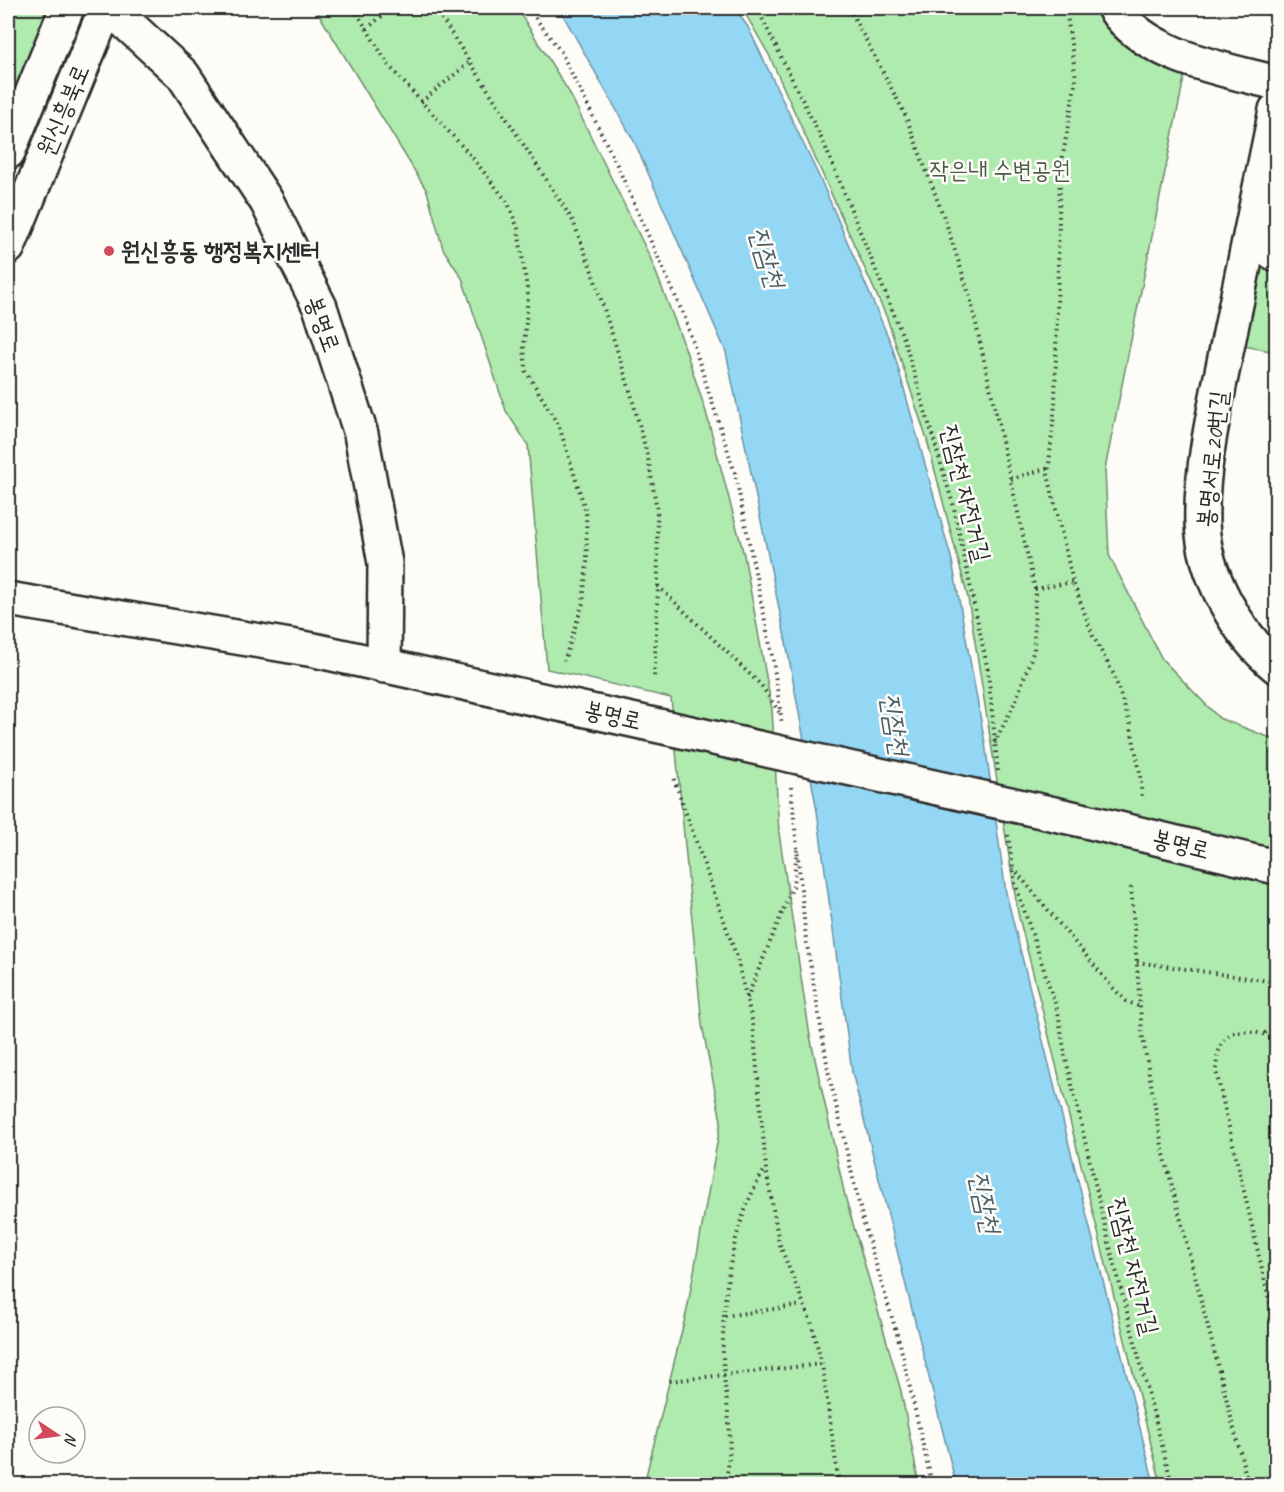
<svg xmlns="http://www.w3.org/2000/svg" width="1284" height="1492" viewBox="0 0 1284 1492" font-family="Caveat,'Poor Story',sans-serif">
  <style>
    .green { fill: #afeaae; stroke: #6d8a6c; stroke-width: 1.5 }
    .water { fill: #94d7f5; stroke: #6a92a4; stroke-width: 1.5 }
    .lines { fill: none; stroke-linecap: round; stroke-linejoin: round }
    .minor-casing { stroke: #2b2b2b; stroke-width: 38 }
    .tertiary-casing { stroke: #2b2b2b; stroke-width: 38 }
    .path { stroke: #2b2b2b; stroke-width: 4; stroke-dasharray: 1.5 4.5; stroke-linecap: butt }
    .minor { stroke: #fdfcf7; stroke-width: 33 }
    .tertiary { stroke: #fdfcf7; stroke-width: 33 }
    .minor-bridge-casing { stroke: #2b2b2b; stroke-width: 38; stroke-linecap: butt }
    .minor-bridge { stroke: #fdfcf7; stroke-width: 33 }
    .poi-dot { fill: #d1495b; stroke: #fdfcf7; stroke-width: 2 }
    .labels { text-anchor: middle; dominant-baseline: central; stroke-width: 5; stroke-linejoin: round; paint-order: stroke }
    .street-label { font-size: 24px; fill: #2b2b2b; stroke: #fdfcf7 }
    .park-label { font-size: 24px; fill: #4c5b4c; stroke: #fdfcf7 }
    .poi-label { font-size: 24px; font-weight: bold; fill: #2b2b2b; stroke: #fdfcf7; text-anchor: start }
    .water-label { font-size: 26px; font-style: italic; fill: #4a5f68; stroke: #fdfcf7 }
  </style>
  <rect width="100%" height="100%" fill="#fdfcf7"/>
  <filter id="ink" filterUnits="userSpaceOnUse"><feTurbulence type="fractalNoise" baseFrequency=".0167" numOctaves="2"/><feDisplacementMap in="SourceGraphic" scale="12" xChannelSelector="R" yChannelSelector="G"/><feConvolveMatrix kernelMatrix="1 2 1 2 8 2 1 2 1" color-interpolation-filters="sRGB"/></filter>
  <g filter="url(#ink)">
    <path class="green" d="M8,8H54L8,116Z
      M315,8H517L569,92L650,257L683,342L706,412L744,555L772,709L779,833L810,1036L845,1196L901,1391L919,1484H644L687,1310L721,1121L702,1025L671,698L547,669L528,445L506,411L462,278L443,249L427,191Z
      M742,8H1097L1185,73L1105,469L1109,555L1162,659L1219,718L1276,740V1484H1161L1018,913L968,598L927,440L887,318L769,55Z
      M1276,143V246L1259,228Z
      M1255,246L1276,261V352L1233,344Z"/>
    <path class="water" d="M559,8H735L748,27L823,185L892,346L952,561L985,743L1006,893L1154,1484H956L852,1072L817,811L786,642L726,352L635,143Z"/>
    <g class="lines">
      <g class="minor-casing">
        <path id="minor" d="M110,8L183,75L267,202L320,307L361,434L385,563L384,666
          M1114,8C1146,57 1224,69 1276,83
          M1276,110C1260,188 1244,265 1228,343C1217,397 1200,469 1202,523C1204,574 1237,634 1276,666
          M1251,233L1266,249L1276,254
          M8,599L314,650L700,735
          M1086,821L1276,867"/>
      </g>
      <g class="tertiary-casing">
        <path id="tertiary" d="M8,152L67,8
          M8,247L106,8"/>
      </g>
      <path class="path" d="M354,8L389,66L472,157L508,203L518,229L528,295L524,347L526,371L559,426L586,512L587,562L583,603L564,661
        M435,8L573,221L593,274L631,394L648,458L657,510L658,586L654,679
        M528,8L561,52L617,165L685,318L735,473L773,660L782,723
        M757,8L825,146L904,339L954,508L988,671L998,771
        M849,8L905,114L946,223L970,297L1035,589L1034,650L1016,700L994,744
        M1066,8L1076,79L1060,173L1055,403L1048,475L1073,582L1093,636L1114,675L1130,723L1140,773L1142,800
        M367,29L391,8
        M421,102L470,62
        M1011,479L1049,468
        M658,586L761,685L779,712
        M1035,589L1073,582
        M674,779L736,955L753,1024L766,1168L779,1243L811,1322L822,1364L839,1484
        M791,787L806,939L829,1075L863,1221L900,1344L932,1484
        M1008,835L1015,883L1058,1012L1065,1055L1109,1243L1172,1484
        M1013,868L1113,988L1126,1001L1140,1007
        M1131,887L1142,1033L1162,1146L1248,1484
        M1137,962L1276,982
        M747,998L793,886L797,850
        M1265,1033L1276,1025
        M1276,1037C1240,1028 1218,1025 1216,1071L1276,1329
        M725,1316L802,1305
        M670,1381L822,1364
        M725,1484C734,1442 728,1417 724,1375C719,1311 730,1222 766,1168"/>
      <use href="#minor" class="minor"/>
      <use href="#tertiary" class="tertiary"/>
      <g class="minor-bridge-casing">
        <path id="minor-bridge" d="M700,735L1086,821"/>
      </g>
      <use href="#minor-bridge" class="minor-bridge"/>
    </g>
  </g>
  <circle class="poi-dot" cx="109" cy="251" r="6"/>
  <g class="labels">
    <g class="street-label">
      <text transform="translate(63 110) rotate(-67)">원신흥북로</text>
      <text transform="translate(323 324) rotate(70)">봉명로</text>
      <text transform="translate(1212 459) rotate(-84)">봉명서로20번길</text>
      <text transform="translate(966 493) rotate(76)">진잠천 자전거길</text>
      <text transform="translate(613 715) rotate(13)">봉명로</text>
      <text transform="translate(1181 844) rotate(14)">봉명로</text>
      <text transform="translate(1134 1266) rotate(76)">진잠천 자전거길</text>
    </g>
    <g class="park-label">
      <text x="1000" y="170">작은내 수변공원</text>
    </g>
    <g class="poi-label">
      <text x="121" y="251">원신흥동 행정복지센터</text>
    </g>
    <g class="water-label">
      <text transform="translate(767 257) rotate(73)">진잠천</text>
      <text transform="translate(895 724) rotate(81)">진잠천</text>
      <text transform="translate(985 1202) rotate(78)">진잠천</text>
    </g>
  </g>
  <rect width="1284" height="1492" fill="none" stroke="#fdfcf7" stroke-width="30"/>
  <rect x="15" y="15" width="1254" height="1462" fill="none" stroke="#2b2b2b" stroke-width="2" filter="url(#ink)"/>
  <g transform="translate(57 1435) rotate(103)"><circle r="28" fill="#fdfcf7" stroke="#a9a8a5" stroke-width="1.5"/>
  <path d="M0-4.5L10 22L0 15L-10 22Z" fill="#d1495b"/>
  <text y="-9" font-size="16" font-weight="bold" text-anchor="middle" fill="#2b2b2b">N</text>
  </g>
</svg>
